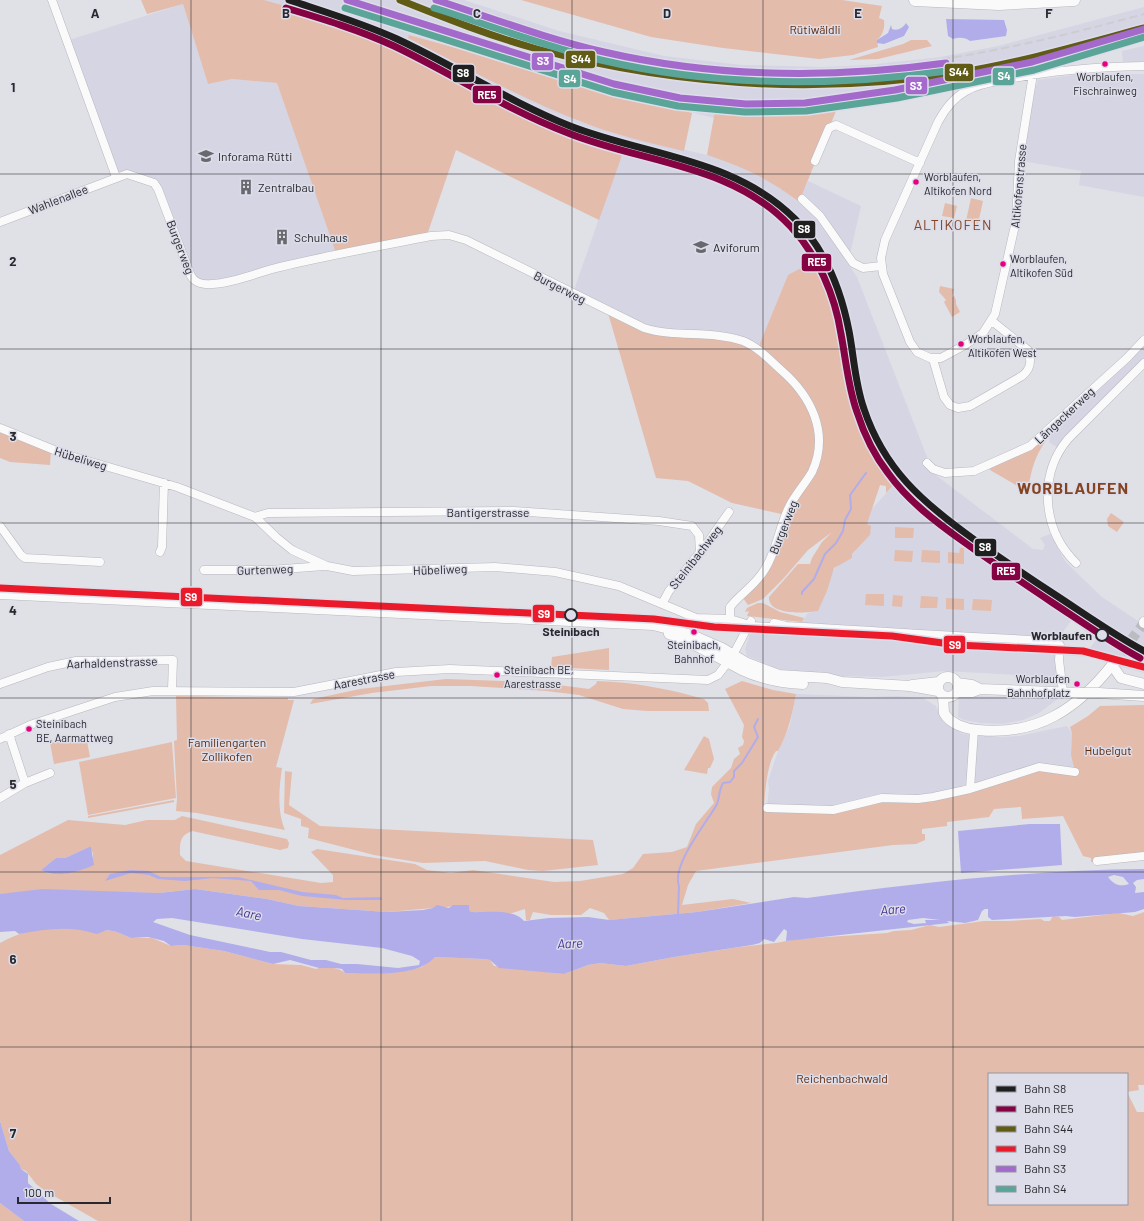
<svg xmlns="http://www.w3.org/2000/svg" width="1144" height="1221" viewBox="0 0 1144 1221" font-family="Barlow,sans-serif">
  <style>
    .built { fill: #d5d5e4; fill-rule: evenodd }
    .green { fill: #e3bcac; fill-rule: evenodd }
    .water { fill: #b1adea; fill-rule: evenodd }
    .lines { fill: none; stroke-linecap: round; stroke-linejoin: round }
    .stream { stroke: #b1adea; stroke-width: 2 }
    .major-tunnel { stroke: #bbbbc2; stroke-width: 10; stroke-dasharray: 10 5; stroke-linecap: butt }
    .minor-casing { stroke: #b7b7bd; stroke-width: 9 }
    .major-casing { stroke: #b7b7bd; stroke-width: 11 }
    .highway-casing { stroke: #b7b7bd; stroke-width: 13 }
    .minor { stroke: #fafafb; stroke-width: 8 }
    .major { stroke: #fafafb; stroke-width: 10 }
    .highway { stroke: #fafafb; stroke-width: 12 }
    .rail { stroke: #cdcdd0; stroke-width: 2; stroke-dasharray: 8 4; stroke-linecap: butt }
    .major-bridge-casing { stroke: #b7b7bd; stroke-width: 11; stroke-linecap: butt }
    .major-bridge { stroke: #fafafb; stroke-width: 10 }
    .rail-1-casing { stroke: #ddddea; stroke-width: 10 }
    .rail-2-casing { stroke: #ddddea; stroke-width: 10 }
    .rail-3-casing { stroke: #ddddea; stroke-width: 10 }
    .rail-4-casing { stroke: #ddddea; stroke-width: 10 }
    .rail-5-casing { stroke: #ddddea; stroke-width: 10 }
    .rail-6-casing { stroke: #ddddea; stroke-width: 10 }
    .rail-1 { stroke: #201f20; stroke-width: 7 }
    .rail-2 { stroke: #850343; stroke-width: 7 }
    .rail-3 { stroke: #605b15; stroke-width: 7 }
    .rail-4 { stroke: #ea1a2a; stroke-width: 7 }
    .rail-5 { stroke: #a369cb; stroke-width: 7 }
    .rail-6 { stroke: #5aa498; stroke-width: 7 }
    .grid { fill: none; stroke: #28282d; stroke-width: 1; stroke-opacity: 0.55 }
    .bus-dot { fill: #e5007d; stroke: #ddddea; stroke-width: 1.5 }
    .stop-dot { fill: #ddddea; stroke: #28282d; stroke-width: 2 }
    .labels { text-anchor: middle; dominant-baseline: central; stroke-width: 3; stroke-linejoin: round; paint-order: stroke }
    .bus-label { font-size: 11px; fill: #28282d; stroke: #ddddea; text-anchor: start }
    .park-label { font-size: 12px; fill: #5f2807; stroke: #ddddea }
    .poi-label { font-size: 12px; fill: #28282d; stroke: #ddddea; text-anchor: start }
    .street-label { font-size: 12px; fill: #28282d; stroke: #ddddea }
    .stop-label { font-size: 12px; font-weight: bold; fill: #28282d; stroke: #ddddea }
    .water-label { font-size: 13px; font-style: italic; fill: #443192; stroke: #ddddea }
    .quarter-label { font-size: 14px; letter-spacing: 1px; fill: #844422; stroke: #ddddea }
    .district-label { font-size: 16px; font-weight: bold; letter-spacing: 1px; fill: #844422; stroke: #ddddea }
    .grid-label { font-size: 13px; text-anchor: middle; font-weight: bold; fill: #28282d; stroke: #ddddea; stroke-width: 3; stroke-linejoin: round; paint-order: stroke }
    .line-badge { stroke: #ddddea; stroke-width: 1.5 }
    .badge-label { font-size: 11px; text-anchor: middle; font-weight: bold; fill: #fff }
  </style>
  <rect width="100%" height="100%" fill="#e0e0e7"/>
  <path class="built" d="M264,0H464L559,31L664,56L741,65L824,67L868,65L941,57L998,46L1144,7V34L1037,64L943,85L941,88L886,101L876,105L872,104L849,109L799,116L715,111L714,118L660,104L410,35L408,37L538,103L581,122L616,134L707,155L741,167L775,184L798,202L808,181L861,206L848,263L857,277L929,462L926,465L937,476L1033,549L1043,550L1045,545L1040,538L1050,534L1065,561L1082,578L1102,597L1144,625V673L1101,661L1103,658L1062,655H1057L1056,677L945,671L882,677L841,676L797,673L776,668L747,656L745,649L750,634L760,631L761,628L797,629L808,613L818,611L827,591L831,573L838,565L852,558V554L870,535L867,524L872,509L898,480L883,459L863,416L855,383L847,332L788,275L760,343L759,351L662,332L573,293L624,147L562,127L515,103L289,7ZM1074,617L1077,619L1081,628L1096,640L1090,648L1057,647L1060,636Z
    M183,4L208,84L232,79L277,83L338,256L227,282H196L158,189L132,175L116,177L66,41Z
    M1144,46V61L1123,63L1122,51Z
    M1080,74H1144V197L1079,185L1081,171L1022,161L1033,89H1035L1038,80Z
    M1144,345V359L1079,422L1065,436L1058,448L1049,442L1051,433L1098,387L1100,388L1133,357Z
    M796,694L870,697L895,696L923,698L936,706L944,723L963,734L1003,737L1019,736L1067,726L1072,733L1071,755L1075,772L845,808H767L769,789L768,781L778,751L790,725Z
    M959,696L1059,698L1039,713L1023,720L1002,724L981,723L964,720L958,717Z"/>
  <path class="green" d="M141,0H264L289,7L393,41L562,127L625,147L599,220L456,150L427,235L336,253L277,83L232,79L208,84L183,4L147,14Z
    M521,0H842L882,6L879,18L884,20C885,28 883,35 877,40L878,47L853,55L819,59L723,48L651,37Z
    M409,35L692,113L684,151C650,143 615,135 582,122C522,99 465,67 408,38Z
    M911,40H927L932,46L878,59L849,60L903,44Z
    M715,111L799,116L836,111L799,202C768,178 743,167 707,155Z
    M971,198L983,201L978,224L966,221Z
    M945,203L957,206L954,218L942,216Z
    M820,258C829,274 837,290 841,308C851,343 851,381 863,416C871,439 884,460 898,480L886,493V486L880,485L867,524L871,526L870,535L852,554V558L834,568L827,591L818,611C806,613 768,616 769,597L798,564H810L812,558L822,542L832,532L808,550L783,579L763,599L748,605L743,598L755,587L819,451L786,515L732,503L688,481L656,478L608,313L634,325L723,338L759,351L760,343L788,275Z
    M940,286L954,289L952,297L954,296L956,300V304L960,312L952,317L944,302L946,300L939,292Z
    M0,430L51,450L50,465L10,462L0,458Z
    M1047,431L1048,437C1035,456 1031,469 1028,492L990,470L988,465L1030,446Z
    M1111,513L1124,522L1117,532L1108,526L1107,519Z
    M895,527L914,528L913,538H895Z
    M960,548H964V564L948,563V552L959,553Z
    M895,550L913,551L912,562L894,561Z
    M922,550L940,551V563L921,562Z
    M866,594H884V606L865,605Z
    M893,595L903,596L902,607L892,606Z
    M921,596L938,597L937,608H920Z
    M946,598L964,599V610L946,609Z
    M973,599L992,600L991,611L972,610Z
    M758,603H763L780,612L804,618L802,622L747,616L749,611L745,612L747,608Z
    M609,648V670L551,667L552,657Z
    M446,679L535,682L589,689L596,684L597,681C634,682 669,689 704,699L708,703L709,711H647L623,709L579,695L546,691L471,686H431L372,693L310,704L313,699L360,689Z
    M742,681L773,690L796,694C792,715 788,733 778,751H776C767,763 765,792 764,807L823,810L867,800L918,799L1039,767L1075,772L1071,755L1072,733L1070,727L1088,716L1100,706L1144,705V856L1091,862V858L1083,856L1063,816L1022,819L1021,807L994,809L989,817L947,822V826L922,829V834H925V840L916,844L893,845L696,871L688,885L682,905L733,899L751,903L697,912L609,920L604,913L590,908L581,915H551L533,912L530,920H526L525,909L509,914L471,912L469,911V905L387,912L299,906L267,899L195,889L159,893L78,892L0,894V855L68,820L125,825L147,820H175L182,816L287,839L289,843L288,848L280,850L192,831C179,836 180,843 180,855L186,861L321,883L333,882V875L311,852L317,849L415,864L427,870L451,873L473,870L554,882L580,881L623,874L633,868L643,854L672,852L687,847L696,824L714,803L711,794L712,787L731,768L734,759L740,754L738,748L743,745L744,741L742,737L744,725L725,689ZM89,847L93,853V865C78,870 56,880 41,870L56,858H65Z
    M176,696L288,698V700H294L276,767L282,768C279,788 277,811 285,830L197,813L176,811L177,799L174,741L177,740Z
    M86,736L90,757L54,764L50,743Z
    M704,736L709,739L714,759L710,768H708L707,774L684,770Z
    M172,742L176,798L88,815L79,762Z
    M285,771L292,772L289,805L320,826L593,840L598,865L543,871L528,870L485,861L423,863L374,855L308,838L309,828L301,826V819L284,813Z
    M174,800V802L88,818V816Z
    M1144,912V1085H1138L1139,1090L1127,1092L1137,1112H1144V1221H98L47,1192L36,1184L26,1171L21,1169L20,1165L9,1151L0,1121V943C28,927 66,923 97,933L107,930L117,932L131,938H152L171,946L183,945L224,951L273,964L301,965L316,969C323,965 339,967 345,973L406,971L422,967L435,957L484,959L490,960L494,966L564,974L588,965L600,963L626,966L674,957L740,947L776,943L797,939L887,933L894,931L911,930L930,925L939,927L984,921H1008L1041,919L1044,921H1050L1053,916L1059,917L1062,920L1119,913L1133,916ZM989,1074H1127V1204H989Z
    M0,1203L24,1221H0Z"/>
  <path class="water" d="M946,19L1004,20L1007,30L1006,36L970,41C965,37 959,37 953,39L948,36Z
    M906,23L909,27L904,36L884,44L877,43V40L888,33L891,25L892,29C898,31 903,28 906,23Z
    M1030,824H1060L1062,865L961,873L958,831Z
    M89,847H91L94,865C78,872 56,879 41,870L56,858H65Z
    M1144,869V879L1137,880L1133,883L1136,887L1135,893L1144,892V909L1135,912L1075,917L1066,916L992,920L988,917V909H985L982,911L978,920L965,923L947,921L949,923L786,941L787,931L784,929L774,942L764,939L760,943L752,945L674,957L626,966L600,963L588,965L564,974L499,968L490,960L484,959L435,957C417,978 371,973 345,973L342,969L336,968H319L290,960L273,964L224,951L183,945L171,946L164,941L148,937L131,938L117,932L107,930L97,934C71,925 45,929 19,934L15,931L0,932V894L42,889L159,893L195,889L267,899L299,906L387,912L423,910L433,908L437,905L449,908L453,905H469V910L471,912C485,913 514,908 524,921L549,918L588,917L609,920L697,912L794,897L807,898C918,883 1032,870 1144,869ZM1114,875L1123,877L1129,884C1120,887 1114,885 1108,877ZM172,918L302,939L382,948L412,956L420,961L419,965L398,968L357,964H341L326,960H311L281,952H270L190,935L153,922L157,919ZM923,918L940,920H925L926,923L914,924L907,922L908,920Z
    M130,870L149,871L161,877H238L302,892L336,895L343,898L381,897L382,900H347L302,896L279,890H259L251,881L213,878L185,881L158,879L149,875L131,873L105,881L110,874Z
    M0,1121L9,1151L20,1165L21,1169L28,1174V1183L51,1204L79,1221H24L0,1203Z"/>
  <g class="lines">
    <path class="stream" d="M802,594V592L814,579L825,554L836,543L843,531L845,520L851,509L850,495L866,473
      M678,915L679,886C671,866 706,823 716,806C720,799 718,792 723,783L730,782L734,777V771L742,763L758,737L754,727L758,719"/>
    <path class="major-tunnel" d="M1112,665L1144,623"/>
    <g class="minor-casing">
      <path id="minor" d="M52,0L116,177
        M1033,74L1019,161L1016,221L995,314L983,333L965,345L941,358H930L917,352L910,342L883,274L881,258L885,240L938,122C945,109 953,98 966,91C978,84 992,82 1004,80C1050,70 1097,67 1144,66
        M815,161L829,128L836,125L920,163
        M802,199L820,216L853,263L863,268L881,266
        M0,222L127,174L154,183L158,189L191,276C195,283 204,285 212,284C235,283 258,272 280,267C330,255 381,246 431,236L449,235L466,240L644,328C676,338 711,330 743,341C758,347 770,360 781,370C811,396 830,433 812,472C805,484 795,495 789,507C779,527 777,550 765,569C756,585 741,593 730,607V619
        M933,359L944,397L950,405L958,408L970,406L1022,376C1031,369 1032,361 1028,350L992,321
        M0,428L64,454L177,487L255,517L276,537L292,550L327,566L353,571L495,567L555,572L619,586L696,618L730,619L753,626L770,627L778,625
        M927,463L933,469L945,473L974,471L1030,446L1127,358L1144,340
        M255,517L268,513L514,511L659,521L692,526L699,535L700,552
        M0,526L21,555L25,558L100,562
        M160,552L162,547L164,483
        M1076,563C1042,530 1038,475 1068,439L1144,363
        M204,570H270L324,566
        M662,604L669,591L708,542L729,512
        M774,623L786,626C876,631 965,637 1054,641L1060,645L1059,660L1063,692
        M733,655L751,621
        M0,684L48,667L76,661L173,660L172,690
        M9,734L25,783L50,773
        M0,739L30,725L115,697L153,691L294,692L396,672L450,669L708,680L718,675L728,662
        M970,789L974,730
        M0,798L25,783
        M767,808L833,810L882,798L918,799L933,797L970,789L1039,767L1075,772
        M1097,861L1144,856"/>
    </g>
    <g class="major-casing">
      <path id="major" d="M0,594L653,625L692,635L722,648L747,663L779,675L827,678L842,682L910,686L938,691
        M1144,623V622
        M669,634C695,643 718,658 742,670C761,679 782,683 803,684
        M938 687a10 10 0 1 1 20 0a10 10 0 1 1-20 0Z
        M957,683L972,685L980,689L1077,693
        M912,685L939,682
        M957,692H972L980,689
        M1099,693L1144,696
        M943,696L944,713C950,724 966,729 978,730C1037,736 1077,709 1112,665L1121,678L1144,684"/>
    </g>
    <g class="highway-casing">
      <path id="highway" d="M915,0L999,4L1074,0"/>
    </g>
    <use href="#minor" class="minor"/>
    <use href="#major" class="major"/>
    <use href="#highway" class="highway"/>
    <path class="rail" d="M448,0C513,20 576,45 643,57C817,91 976,60 1144,14"/>
    <g class="major-bridge-casing">
      <path id="major-bridge" d="M1077,693H1099"/>
    </g>
    <use href="#major-bridge" class="major-bridge"/>
    <g class="rail-1-casing">
      <path id="rail-1" d="M289,0C325,12 362,23 397,39C455,66 510,102 570,126C647,156 734,158 795,219C824,248 841,290 849,331C854,357 855,384 864,409C884,469 922,502 972,538C1000,558 1028,577 1057,596C1086,615 1114,635 1144,651"/>
    </g>
    <g class="rail-2-casing">
      <path id="rail-2" d="M286,8C323,19 359,30 394,46C453,74 507,110 568,133C642,163 733,164 791,227C818,256 835,295 841,334C846,360 848,387 857,412C864,434 874,455 888,473C908,501 936,522 964,542C993,563 1023,583 1053,603C1082,622 1110,642 1140,658"/>
    </g>
    <g class="rail-3-casing">
      <path id="rail-3" d="M400,0C445,18 490,36 537,49C676,86 819,95 962,72C1023,62 1084,44 1144,28"/>
    </g>
    <g class="rail-4-casing">
      <path id="rail-4" d="M0,588L654,619L714,627L892,636L957,645L1083,651L1144,667"/>
    </g>
    <g class="rail-5-casing">
      <path id="rail-5" d="M347,0L614,84L680,98L746,104L805,103L895,90L1032,62L1144,29
        M436,0C492,18 547,39 604,52C717,78 831,79 946,63"/>
    </g>
    <g class="rail-6-casing">
      <path id="rail-6" d="M345,8L612,92L678,106L745,112L806,111L897,98L1034,70L1144,37
        M434,8C489,25 544,46 601,60C716,87 831,87 947,71"/>
    </g>
    <use href="#rail-1" class="rail-1"/>
    <use href="#rail-2" class="rail-2"/>
    <use href="#rail-3" class="rail-3"/>
    <use href="#rail-4" class="rail-4"/>
    <use href="#rail-5" class="rail-5"/>
    <use href="#rail-6" class="rail-6"/>
  </g>
  <path class="grid" d="M191,0V1221M381,0V1221M572,0V1221M763,0V1221M953,0V1221M0,174H1144M0,349H1144M0,523H1144M0,698H1144M0,872H1144M0,1047H1144"/>
  <defs>
    <g id="university-bare" transform="scale(1.2)"><path d="M0-5L7-2L0 1L-7-2ZM-4 1L0 2.5L4 1V4Q0 6-4 4Z" fill="#68686e" stroke="#ddddea" stroke-width="2.5" paint-order="stroke"/></g>
    <g id="building-bare" transform="scale(1.2)"><path d="M-4-6H4V6H1V3H-1V6H-4ZM-2.5-4.3h1.7v1.8h-1.7ZM.8-4.3h1.7v1.8H.8ZM-2.5-1h1.7V.8h-1.7ZM.8-1h1.7V.8H.8Z" fill="#68686e" stroke="#ddddea" stroke-width="2.5" paint-order="stroke"/></g>
  </defs>
  <g fill-rule="evenodd">
    <use href="#university-bare" x="206" y="156"/>
    <use href="#building-bare" x="246" y="187"/>
    <use href="#building-bare" x="282" y="237"/>
    <use href="#university-bare" x="701" y="247"/>
  </g>
  <g class="bus-dot">
    <circle cx="1105" cy="64" r="3.5"/>
    <circle cx="916" cy="182" r="3.5"/>
    <circle cx="1003" cy="264" r="3.5"/>
    <circle cx="961" cy="344" r="3.5"/>
    <circle cx="694" cy="632" r="3.5"/>
    <circle cx="497" cy="675" r="3.5"/>
    <circle cx="1077" cy="684" r="3.5"/>
    <circle cx="29" cy="729" r="3.5"/>
  </g>
  <g class="stop-dot">
    <circle cx="571" cy="615" r="6"/>
    <circle cx="1102" cy="635" r="6"/>
  </g>
  <g class="labels">
    <g class="bus-label">
      <text x="1105" y="76" text-anchor="middle">Worblaufen,<tspan x="1105" dy="14">Fischrainweg</tspan></text>
      <text x="924" y="176">Worblaufen,<tspan x="924" dy="14">Altikofen Nord</tspan></text>
      <text x="1010" y="258">Worblaufen,<tspan x="1010" dy="14">Altikofen Süd</tspan></text>
      <text x="968" y="338">Worblaufen,<tspan x="968" dy="14">Altikofen West</tspan></text>
      <text x="694" y="644" text-anchor="middle">Steinibach,<tspan x="694" dy="14">Bahnhof</tspan></text>
      <text x="504" y="669">Steinibach BE,<tspan x="504" dy="14">Aarestrasse</tspan></text>
      <text x="1070" y="678" text-anchor="end">Worblaufen<tspan x="1070" dy="14">Bahnhofplatz</tspan></text>
      <text x="36" y="723">Steinibach<tspan x="36" dy="14">BE, Aarmattweg</tspan></text>
    </g>
    <g class="park-label">
      <text x="815" y="29">Rütiwäldli</text>
      <text x="227" y="742">Familiengarten<tspan x="227" dy="14">Zollikofen</tspan></text>
      <text x="1108" y="750">Hubelgut</text>
      <text x="842" y="1078">Reichenbachwald</text>
    </g>
    <g class="poi-label">
      <text x="218" y="156">Inforama Rütti</text>
      <text x="258" y="187">Zentralbau</text>
      <text x="294" y="237">Schulhaus</text>
      <text x="713" y="247">Aviforum</text>
    </g>
    <g class="street-label">
      <text transform="translate(1018 186) rotate(-85)">Altikofenstrasse</text>
      <text transform="translate(58 199) rotate(-21)">Wahlenallee</text>
      <text transform="translate(181 247) rotate(69)">Burgerweg</text>
      <text transform="translate(560 287) rotate(27)">Burgerweg</text>
      <text transform="translate(1064 415) rotate(-43)">Längackerweg</text>
      <text transform="translate(81 458) rotate(17)">Hübeliweg</text>
      <text x="488" y="512">Bantigerstrasse</text>
      <text transform="translate(783 527) rotate(-68)">Burgerweg</text>
      <text transform="translate(695 557) rotate(-52)">Steinibachweg</text>
      <text transform="translate(265 569) rotate(-2)">Gurtenweg</text>
      <text transform="translate(440 569) rotate(-2)">Hübeliweg</text>
      <text transform="translate(112 662) rotate(-2)">Aarhaldenstrasse</text>
      <text transform="translate(364 679) rotate(-11)">Aarestrasse</text>
    </g>
    <g class="stop-label">
      <text x="571" y="631">Steinibach</text>
      <text x="1092" y="635" text-anchor="end">Worblaufen</text>
    </g>
    <g class="water-label">
      <text transform="translate(893 909) rotate(-4)">Aare</text>
      <text transform="translate(249 913) rotate(12)">Aare</text>
      <text transform="translate(570 943) rotate(-2)">Aare</text>
    </g>
    <g class="quarter-label">
      <text x="953" y="224">ALTIKOFEN</text>
    </g>
    <g class="district-label">
      <text x="1073" y="487">WORBLAUFEN</text>
    </g>
  </g>
  <g class="grid-label">
    <text x="95" y="18">A</text>
    <text x="286" y="18">B</text>
    <text x="477" y="18">C</text>
    <text x="667" y="18">D</text>
    <text x="858" y="18">E</text>
    <text x="1049" y="18">F</text>
    <text x="13" y="92">1</text>
    <text x="13" y="266">2</text>
    <text x="13" y="441">3</text>
    <text x="13" y="615">4</text>
    <text x="13" y="789">5</text>
    <text x="13" y="964">6</text>
    <text x="13" y="1138">7</text>
  </g>
  <g class="line-badge">
    <rect x="565" y="50" width="31" height="19" rx="4" fill="#605b15"/>
    <rect x="531" y="52" width="23" height="19" rx="4" fill="#a369cb"/>
    <rect x="944" y="63" width="30" height="19" rx="4" fill="#605b15"/>
    <rect x="452" y="64" width="23" height="19" rx="4" fill="#201f20"/>
    <rect x="992" y="67" width="23" height="19" rx="4" fill="#5aa498"/>
    <rect x="558" y="69" width="23" height="19" rx="4" fill="#5aa498"/>
    <rect x="905" y="76" width="23" height="19" rx="4" fill="#a369cb"/>
    <rect x="472" y="85" width="30" height="19" rx="4" fill="#850343"/>
    <rect x="793" y="220" width="23" height="19" rx="4" fill="#201f20"/>
    <rect x="801" y="253" width="31" height="19" rx="4" fill="#850343"/>
    <rect x="974" y="538" width="23" height="19" rx="4" fill="#201f20"/>
    <rect x="991" y="562" width="30" height="19" rx="4" fill="#850343"/>
    <rect x="180" y="587" width="23" height="20" rx="4" fill="#ea1a2a"/>
    <rect x="532" y="604" width="23" height="19" rx="4" fill="#ea1a2a"/>
    <rect x="943" y="635" width="23" height="19" rx="4" fill="#ea1a2a"/>
  </g>
  <g class="badge-label">
    <text x="581" y="63">S44</text>
    <text x="543" y="65">S3</text>
    <text x="959" y="76">S44</text>
    <text x="463" y="77">S8</text>
    <text x="1004" y="80">S4</text>
    <text x="570" y="83">S4</text>
    <text x="916" y="90">S3</text>
    <text x="487" y="99">RE5</text>
    <text x="804" y="233">S8</text>
    <text x="817" y="266">RE5</text>
    <text x="985" y="551">S8</text>
    <text x="1006" y="575">RE5</text>
    <text x="191" y="601">S9</text>
    <text x="544" y="618">S9</text>
    <text x="955" y="649">S9</text>
  </g>
  <rect x="988" y="1073" width="140" height="132" fill="#ddddea" stroke="#95959e"/>
  <rect x="996" y="1086" width="20" height="6" fill="#201f20" stroke="#95959e"/>
  <text x="1024" y="1093" font-size="12" fill="#28282d">Bahn S8</text>
  <rect x="996" y="1106" width="20" height="6" fill="#850343" stroke="#95959e"/>
  <text x="1024" y="1113" font-size="12" fill="#28282d">Bahn RE5</text>
  <rect x="996" y="1126" width="20" height="6" fill="#605b15" stroke="#95959e"/>
  <text x="1024" y="1133" font-size="12" fill="#28282d">Bahn S44</text>
  <rect x="996" y="1146" width="20" height="6" fill="#ea1a2a" stroke="#95959e"/>
  <text x="1024" y="1153" font-size="12" fill="#28282d">Bahn S9</text>
  <rect x="996" y="1166" width="20" height="6" fill="#a369cb" stroke="#95959e"/>
  <text x="1024" y="1173" font-size="12" fill="#28282d">Bahn S3</text>
  <rect x="996" y="1186" width="20" height="6" fill="#5aa498" stroke="#95959e"/>
  <text x="1024" y="1193" font-size="12" fill="#28282d">Bahn S4</text>
  <path d="M18 1197v6h92v-6" fill="none" stroke="#28282d" stroke-width="2"/>
  <text x="24" y="1197" font-size="12" fill="#28282d" stroke="#ddddea" stroke-width="3" paint-order="stroke">100 m</text>
</svg>
